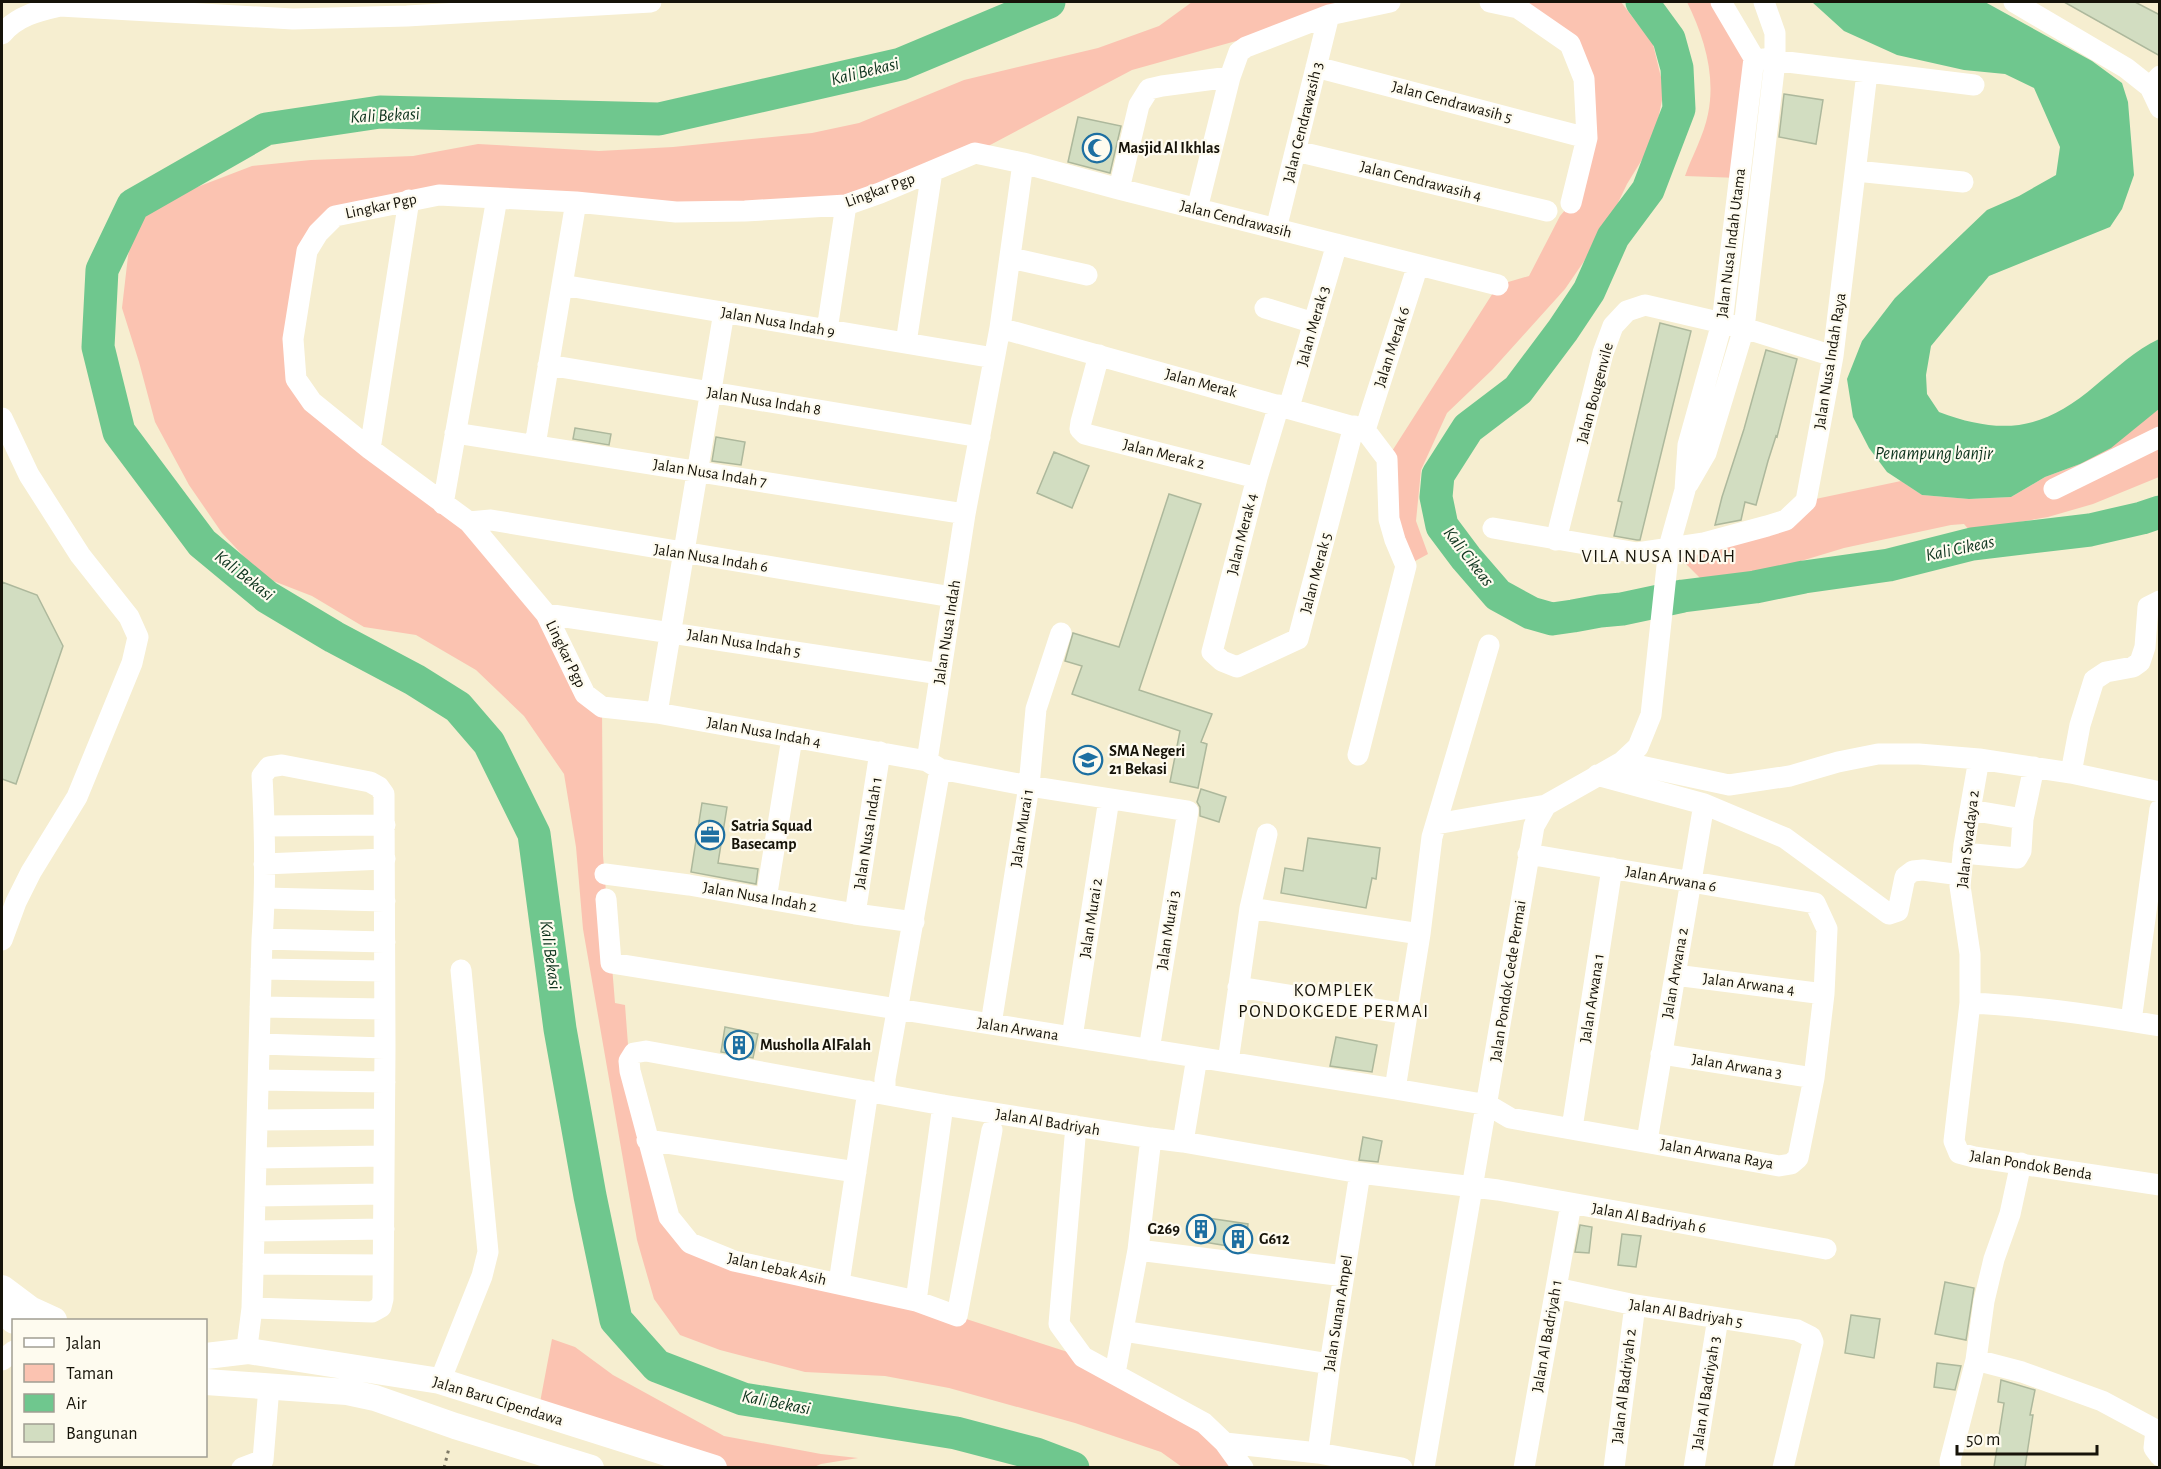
<svg xmlns="http://www.w3.org/2000/svg" width="2161" height="1469" viewBox="0 0 2161 1469" font-family="'Alegreya Sans',sans-serif">
  <style>
    .green { fill: #fbc3b1 }
    .water { fill: #6fc78e }
    .lines { fill: none; stroke-linecap: round; stroke-linejoin: round }
    .river { stroke: #6fc78e; stroke-width: 33 }
    .building { fill: #d2ddc1; stroke: #adb89c; stroke-width: 1.5 }
    .path { stroke: #7e7966; stroke-width: 3; stroke-dasharray: 3 4.5; stroke-linecap: butt }
    .minor { stroke: #fff; stroke-width: 21 }
    .major { stroke: #fff; stroke-width: 26 }
    .labels { text-anchor: middle; dominant-baseline: central; stroke-width: 4.5; stroke-linejoin: round; paint-order: stroke }
    .street-label { font-size: 16px; fill: #161309; stroke: #fefbef }
    .poi-label { font-size: 16px; font-weight: bold; fill: #161309; stroke: #fefbef; text-anchor: start }
    .water-label { font-size: 18px; font-style: italic; fill: #0d331d; stroke: #fefbef }
    .neighbourhood-label { font-size: 18px; letter-spacing: 1.5px; fill: #161309; stroke: #fefbef }
  </style>
  <rect width="100%" height="100%" fill="#f6eed0"/>
  <path class="green" d="M1192,2H1390L1329,15L1132,70L975,153L846,205L409,200L318,233L296,379L469,522L602,707L603,855L615,1003L625,1005L630,1071L647,1140L690,1243L957,1316L1083,1357L1204,1423L1243,1467H1182L1161,1452L1075,1423L949,1388L885,1376L805,1372L720,1350L680,1335L654,1299L637,1240L583,929L576,847L564,774L524,716L476,670L416,635L364,627L312,596L263,577L222,533L189,485L155,422L139,362L122,308L128,256L135,224L166,199L252,166L311,160L413,156L478,144L599,151L673,147L812,133L859,123L964,80L1098,48L1159,26Z
    M1490,2H1621L1653,44L1664,90L1654,140L1627,184L1604,232L1565,289L1492,370L1447,413L1421,470L1416,521L1428,554L1406,566L1387,459L1498,285L1529,276L1560,216L1571,203L1587,138L1570,44Z
    M1687,2H1721L1754,58L1739,178L1685,176C1692,156 1704,135 1708,114C1716,75 1704,37 1687,2Z
    M2159,409V477L2093,504L2048,517L1970,531L1964,524L1951,525L1844,548L1761,573L1704,582L1669,547L1704,543L1806,501L1901,481L1922,495L1969,499L2011,497L2045,477L2080,464Z
    M552,1339L575,1347L613,1375L724,1436L821,1454L858,1458L821,1464L814,1467H714L538,1413Z"/>
  <path class="water" d="M1812,2H1985L2092,61L2122,83L2128,102L2134,175L2122,209L2110,227L1989,276L1931,346L1926,375L1927,394L1939,412C2003,436 2044,430 2096,385C2117,368 2135,350 2159,339V409L2111,448L2080,464L2045,477L2011,497L1969,499L1922,495L1887,472L1869,448L1853,417L1847,379L1862,341L1895,298L1987,210L2019,196L2056,175L2060,147L2034,88L2005,74L1964,70L1897,55L1844,31Z"/>
  <g class="lines">
    <path class="river" d="M1049,2L901,64L659,119L380,112L266,129L133,205L102,270L98,347L119,432L202,543L267,597L334,637L415,680L458,707L489,743L534,834L560,1029L590,1196L616,1320L657,1366L743,1399L956,1433L1036,1454L1073,1468
      M1642,2L1669,39L1677,68L1679,109L1648,190L1613,237L1589,291L1563,330L1518,390L1468,428L1438,475L1436,497L1442,526L1466,558L1498,595L1531,613L1552,619L1573,616L1600,611L1622,609L1683,596L1755,587L1804,577L1889,565L1972,544L2090,530L2142,518L2160,512"/>
  </g>
  <path class="building" d="M2064,2H2135L2160,15V56Z
    M1784,94L1823,100L1816,144L1779,137Z
    M1078,117L1121,126L1110,173L1068,162Z
    M1660,323L1691,331L1640,540H1637L1614,536L1622,502L1618,501L1622,485Z
    M1766,350L1797,359L1777,437L1776,436L1768,461L1756,505L1745,502L1741,520L1715,525L1722,497L1744,429Z
    M575,428L611,434L609,445L573,439Z
    M716,437L745,442L741,465L712,461Z
    M1054,452L1089,466L1072,508L1037,493Z
    M1169,494L1201,504L1139,690L1212,714L1201,742L1207,744L1198,788L1170,782L1180,731L1072,694L1082,666L1065,661L1073,633L1119,647Z
    M2,582L37,595L63,646L16,784L2,779Z
    M1201,789L1226,797L1219,822L1200,816V807L1197,802Z
    M702,803L727,807L718,863L758,869L756,884L691,872Z
    M1308,838L1380,848L1376,879L1372,878L1366,908L1281,893L1285,868L1303,871Z
    M725,1027L758,1034L753,1058L721,1052Z
    M1336,1037L1377,1045L1372,1072L1330,1066Z
    M1363,1137L1382,1141L1378,1162L1359,1160Z
    M1194,1216L1248,1224L1245,1251L1228,1248V1246L1191,1240Z
    M1580,1225L1592,1227L1589,1253L1575,1252Z
    M1622,1234L1641,1236L1636,1267L1618,1265Z
    M1945,1282L1974,1288L1966,1340L1935,1334Z
    M1851,1315L1880,1319L1874,1358L1845,1353Z
    M1937,1363L1961,1366L1955,1390L1934,1387Z
    M2001,1380L2035,1390L2030,1415H2033L2025,1467H1994L2004,1403L1998,1402Z"/>
  <g class="lines">
    <path class="path" d="M444,1468L449,1448"/>
    <path class="minor" d="M1490,2L1518,8L1570,44L1584,79L1587,138L1571,203
      M2014,2L2126,68L2150,87L2160,76
      M2,34C17,16 38,11 60,6L293,19L407,16L651,2
      M1763,59L1974,85
      M1316,67L1587,138
      M2150,87L2160,108
      M1296,151L1547,211
      M1856,171L1963,182
      M1119,189L1139,105L1149,89L1162,86L1230,77L1239,52L1246,47L1329,15L1390,2
      M1197,209L1230,77
      M1276,229L1329,15
      M1011,258L1087,275
      M562,285L994,358
      M1265,308L1314,323
      M1000,328L1365,430L1387,459L1389,519L1395,540L1406,566L1358,755
      M827,330L846,205
      M906,343L932,171
      M1099,355L1081,422L1080,429L1085,434L1257,478
      M548,365L980,437
      M1279,405L1257,478L1212,652L1222,661L1237,667L1298,639L1354,426
      M1289,407L1337,244
      M2,418L29,475L80,555L129,617L138,637L132,663L77,797L31,872L16,902L2,940
      M1365,430L1418,265
      M455,433L965,514
      M535,445L576,202
      M370,449L409,200
      M1688,484L1706,453L1744,328L1775,61V33L1764,2
      M2054,489L2160,437
      M443,504L497,198
      M469,522L491,520L952,597
      M1493,528L1637,553L1704,543L1767,526L1786,520L1806,501L1833,356L1867,73
      M1556,540L1603,353L1613,326L1627,311L1645,305L1744,328L1833,356
      M546,614L940,674
      M657,713L724,312
      M1979,759L1964,845L1960,886L1970,954V1003L1954,1141L1959,1153L1974,1157L2160,1185
      M927,761L657,713L602,707L585,694L546,614L469,522L370,449L312,402L296,379L293,339L307,251L318,233L335,216L439,195L576,202L676,212L745,211L846,205L880,193L975,153L1023,163L1119,189L1498,285
      M1622,762L1729,785L1790,776L1838,762L1878,754H1919L1979,759L2071,773L2160,792
      M940,769L1029,786L1188,811L1149,1050
      M2071,773L2080,725L2094,680L2106,672L2133,667L2140,662L2145,647L2148,607L2160,601
      M1597,775L1704,804L1785,838L1889,914L1898,911L1905,877L1913,871L1923,870L1961,875
      M1970,810L2023,819
      M1436,824L1546,805
      M265,826L385,825
      M1963,853L2017,858L2021,851L2023,819L2034,767
      M264,864L385,859
      M605,874L689,885L855,914L914,922
      M265,898L385,901
      M606,899L611,963L1395,1089L1488,1105L1510,1118L1779,1166L1791,1164L1798,1158L1814,1078L1824,994L1827,929L1815,903L1528,854
      M766,899L792,738
      M1250,908L1420,934
      M855,914L880,752
      M262,939L385,942
      M261,969L384,971
      M1675,975L1824,994
      M1238,987L1407,1014
      M1970,1003C2034,1006 2096,1015 2160,1026
      M260,1007L384,1009
      M2131,1021L2160,809
      M991,1024L1029,786L1036,709L1061,633
      M1072,1037L1109,799
      M260,1044L385,1048
      M1661,1054L1814,1078
      M1228,1062L1250,908L1267,834
      M260,1080L385,1082
      M1395,1089L1420,934L1432,837L1489,645
      M885,1093V1079L940,769L927,761L965,514L1000,328L1023,163
      M258,1120L384,1119
      M1076,1126L1059,1324L1083,1357L1204,1423L1225,1443L1243,1468
      M1572,1128L1612,868
      M992,1130L957,1316L916,1301L734,1261L690,1243L669,1217L630,1071L629,1061L634,1053L646,1051L943,1105L1151,1138L1183,1142L1360,1173L1498,1190L1826,1249
      M647,1140L856,1172
      M1647,1141L1704,804
      M1183,1142L1197,1057
      M257,1158L384,1156
      M256,1196L383,1194
      M255,1231L384,1229
      M1138,1250L1344,1276
      M253,1264L383,1265
      M839,1283L868,1091
      M1556,1288L1635,1305L1797,1330L1811,1337L1813,1342L1783,1468
      M916,1301L943,1105
      M1123,1331L1330,1364
      M248,1351V1339L252,1308L262,939C266,885 265,830 262,776L269,767L282,765L370,782L379,787L384,794L385,1048L383,1299L381,1307L372,1312L252,1308
      M2,1360L14,1351
      M1976,1360L2022,1372L2102,1401L2156,1430L2154,1448L2160,1456
      M1115,1373L1138,1250L1151,1138
      M440,1381L482,1276L488,1252L461,970
      M1225,1443L1318,1453L1402,1468
      M1318,1453L1330,1364L1360,1173
      M242,1468L263,1460L269,1387
      M1424,1468L1534,826L1546,805L1622,762L1638,747L1651,715L1669,547L1685,490L1688,445L1722,323L1754,58L1721,2
      M1524,1468L1571,1204
      M1614,1468L1635,1305
      M1694,1468L1718,1318
      M1951,1468L1950,1461L1976,1360L1984,1301L1994,1259L2010,1214L2021,1163"/>
    <path class="major" d="M2,1288L30,1309L54,1320
      M2,1311L14,1321
      M206,1356L248,1351L440,1381L714,1468
      M206,1382L347,1392L375,1398L455,1426L591,1468"/>
  </g>
  <defs>
    <g id="mosque-ring" transform="scale(1.5)"><circle r="9.5" fill="#fefbef" stroke="#1d6fa1" stroke-width="1.5"/><path d="M3.5-4.9A6 6 0 1 0 3.5 4.9A5 5 0 1 1 3.5-4.9Z" fill="#1d6fa1"/></g>
    <g id="school-ring" transform="scale(1.5)"><circle r="9.5" fill="#fefbef" stroke="#1d6fa1" stroke-width="1.5"/><path d="M0-5L7-2L0 1L-7-2ZM-4 1L0 2.5L4 1V4Q0 6-4 4Z" fill="#1d6fa1"/></g>
    <g id="office-ring" transform="scale(1.5)"><circle r="9.5" fill="#fefbef" stroke="#1d6fa1" stroke-width="1.5"/><path d="M-6-3h4V-5.5h4V-3h4V5H-6ZM-1-4.5V-3h2v-1.5ZM-6 0V1H6V0Z" fill="#1d6fa1"/></g>
    <g id="building-ring" transform="scale(1.5)"><circle r="9.5" fill="#fefbef" stroke="#1d6fa1" stroke-width="1.5"/><path d="M-4-6H4V6H1V3H-1V6H-4ZM-2.5-4.3h1.7v1.8h-1.7ZM.8-4.3h1.7v1.8H.8ZM-2.5-1h1.7V.8h-1.7ZM.8-1h1.7V.8H.8Z" fill="#1d6fa1"/></g>
  </defs>
  <g fill-rule="evenodd">
    <use href="#mosque-ring" x="1097" y="148"/>
    <use href="#school-ring" x="1088" y="760"/>
    <use href="#office-ring" x="710" y="835"/>
    <use href="#building-ring" x="739" y="1045"/>
    <use href="#building-ring" x="1201" y="1229"/>
    <use href="#building-ring" x="1238" y="1239"/>
  </g>
  <g class="labels">
    <g class="street-label">
      <text transform="translate(1452 102) rotate(15)">Jalan Cendrawasih 5</text>
      <text transform="translate(1303 122) rotate(-76)">Jalan Cendrawasih 3</text>
      <text transform="translate(1421 181) rotate(14)">Jalan Cendrawasih 4</text>
      <text transform="translate(880 190) rotate(-20)">Lingkar Pgp</text>
      <text transform="translate(381 206) rotate(-12)">Lingkar Pgp</text>
      <text transform="translate(1236 219) rotate(14)">Jalan Cendrawasih</text>
      <text transform="translate(1731 243) rotate(-83)">Jalan Nusa Indah Utama</text>
      <text transform="translate(778 322) rotate(10)">Jalan Nusa Indah 9</text>
      <text transform="translate(1313 326) rotate(-74)">Jalan Merak 3</text>
      <text transform="translate(1392 347) rotate(-72)">Jalan Merak 6</text>
      <text transform="translate(1830 361) rotate(-81)">Jalan Nusa Indah Raya</text>
      <text transform="translate(1201 383) rotate(15)">Jalan Merak</text>
      <text transform="translate(1595 393) rotate(-75)">Jalan Bougenvile</text>
      <text transform="translate(764 401) rotate(9)">Jalan Nusa Indah 8</text>
      <text transform="translate(1164 454) rotate(14)">Jalan Merak 2</text>
      <text transform="translate(710 473) rotate(9)">Jalan Nusa Indah 7</text>
      <text transform="translate(1242 534) rotate(-76)">Jalan Merak 4</text>
      <text transform="translate(711 558) rotate(9)">Jalan Nusa Indah 6</text>
      <text transform="translate(1316 573) rotate(-75)">Jalan Merak 5</text>
      <text transform="translate(947 632) rotate(-81)">Jalan Nusa Indah</text>
      <text transform="translate(744 643) rotate(9)">Jalan Nusa Indah 5</text>
      <text transform="translate(566 654) rotate(64)">Lingkar Pgp</text>
      <text transform="translate(764 732) rotate(10)">Jalan Nusa Indah 4</text>
      <text transform="translate(1022 828) rotate(-81)">Jalan Murai 1</text>
      <text transform="translate(868 833) rotate(-81)">Jalan Nusa Indah 1</text>
      <text transform="translate(1968 839) rotate(-83)">Jalan Swadaya 2</text>
      <text transform="translate(1671 879) rotate(10)">Jalan Arwana 6</text>
      <text transform="translate(760 897) rotate(10)">Jalan Nusa Indah 2</text>
      <text transform="translate(1091 918) rotate(-81)">Jalan Murai 2</text>
      <text transform="translate(1168 930) rotate(-81)">Jalan Murai 3</text>
      <text transform="translate(1675 973) rotate(-80)">Jalan Arwana 2</text>
      <text transform="translate(1508 981) rotate(-81)">Jalan Pondok Gede Permai</text>
      <text transform="translate(1749 984) rotate(7)">Jalan Arwana 4</text>
      <text transform="translate(1592 998) rotate(-81)">Jalan Arwana 1</text>
      <text transform="translate(1018 1029) rotate(9)">Jalan Arwana</text>
      <text transform="translate(1737 1066) rotate(9)">Jalan Arwana 3</text>
      <text transform="translate(1048 1122) rotate(9)">Jalan Al Badriyah</text>
      <text transform="translate(1717 1154) rotate(10)">Jalan Arwana Raya</text>
      <text transform="translate(2031 1165) rotate(9)">Jalan Pondok Benda</text>
      <text transform="translate(1649 1218) rotate(10)">Jalan Al Badriyah 6</text>
      <text transform="translate(777 1269) rotate(13)">Jalan Lebak Asih</text>
      <text transform="translate(1338 1313) rotate(-81)">Jalan Sunan Ampel</text>
      <text transform="translate(1686 1313) rotate(9)">Jalan Al Badriyah 5</text>
      <text transform="translate(1547 1336) rotate(-80)">Jalan Al Badriyah 1</text>
      <text transform="translate(1624 1386) rotate(-83)">Jalan Al Badriyah 2</text>
      <text transform="translate(1706 1393) rotate(-81)">Jalan Al Badriyah 3</text>
      <text transform="translate(498 1401) rotate(17)">Jalan Baru Cipendawa</text>
    </g>
    <g class="poi-label">
      <text x="1118" y="148">Masjid Al Ikhlas</text>
      <text x="1109" y="751">SMA Negeri<tspan x="1109" dy="18">21 Bekasi</tspan></text>
      <text x="731" y="826">Satria Squad<tspan x="731" dy="18">Basecamp</tspan></text>
      <text x="760" y="1045">Musholla AlFalah</text>
      <text x="1180" y="1229" text-anchor="end">G269</text>
      <text x="1259" y="1239">G612</text>
    </g>
    <g class="water-label">
      <text transform="translate(865 72) rotate(-14)">Kali Bekasi</text>
      <text transform="translate(385 116) rotate(-3)">Kali Bekasi</text>
      <text x="1934" y="454">Penampung banjir</text>
      <text transform="translate(1960 549) rotate(-12)">Kali Cikeas</text>
      <text transform="translate(1468 557) rotate(52)">Kali Cikeas</text>
      <text transform="translate(244 576) rotate(38)">Kali Bekasi</text>
      <text transform="translate(550 955) rotate(82)">Kali Bekasi</text>
      <text transform="translate(776 1403) rotate(11)">Kali Bekasi</text>
    </g>
    <g class="neighbourhood-label">
      <text x="1659" y="557">VILA NUSA INDAH</text>
      <text x="1334" y="991">KOMPLEK<tspan x="1334" dy="21">PONDOKGEDE PERMAI</tspan></text>
    </g>
  </g>
  <rect width="2161" height="1469" fill="none" stroke="#161309" stroke-width="6"/>
  <rect x="12" y="1319" width="195" height="138" fill="#fefbef" stroke="#a19e93" stroke-width="1.5"/>
  <rect x="24" y="1338" width="30" height="9" fill="#ffffff" stroke="#a19e93" stroke-width="1.5"/>
  <text x="66" y="1349" font-size="18" fill="#161309">Jalan</text>
  <rect x="24" y="1364" width="30" height="18" fill="#fbc3b1" stroke="#a19e93" stroke-width="1.5"/>
  <text x="66" y="1379" font-size="18" fill="#161309">Taman</text>
  <rect x="24" y="1394" width="30" height="18" fill="#6fc78e" stroke="#a19e93" stroke-width="1.5"/>
  <text x="66" y="1409" font-size="18" fill="#161309">Air</text>
  <rect x="24" y="1424" width="30" height="18" fill="#d2ddc1" stroke="#a19e93" stroke-width="1.5"/>
  <text x="66" y="1439" font-size="18" fill="#161309">Bangunan</text>
  <path d="M1957 1445v9h140v-9" fill="none" stroke="#161309" stroke-width="3"/>
  <text x="1966" y="1445" font-size="18" fill="#161309" stroke="#fefbef" stroke-width="4.5" paint-order="stroke">50 m</text>
</svg>
